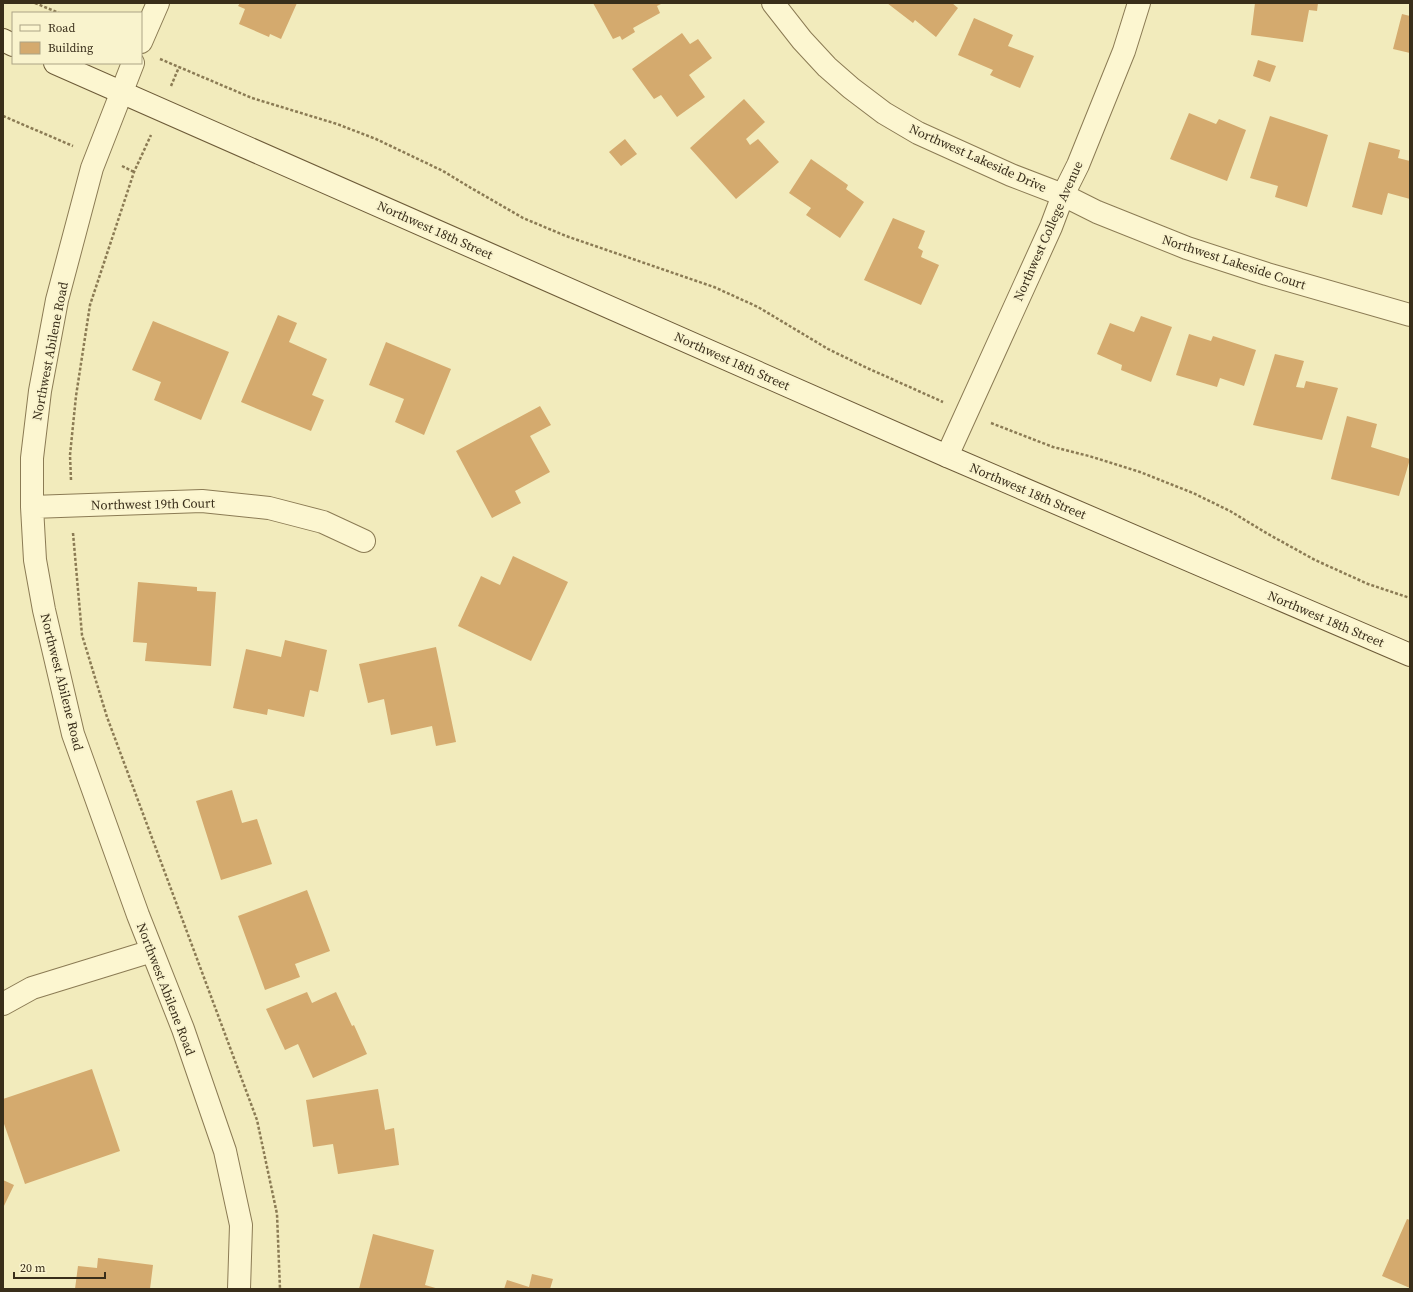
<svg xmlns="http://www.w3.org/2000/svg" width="1413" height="1292" viewBox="0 0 1413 1292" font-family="'Source Serif 4',serif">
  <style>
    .building { fill: #d4aa6e }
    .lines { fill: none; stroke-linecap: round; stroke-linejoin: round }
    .minor-casing { stroke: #8b7b54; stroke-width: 24 }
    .secondary-casing { stroke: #6d5b38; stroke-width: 24 }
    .path { stroke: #8b7b54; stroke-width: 2.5; stroke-dasharray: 3 2; stroke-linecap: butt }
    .minor { stroke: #fcf6d0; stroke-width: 22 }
    .secondary { stroke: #fcf6d0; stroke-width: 22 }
    .labels { text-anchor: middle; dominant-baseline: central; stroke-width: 4; stroke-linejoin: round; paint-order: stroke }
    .street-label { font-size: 13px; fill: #392e1a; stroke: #f9f3cd }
  </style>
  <rect width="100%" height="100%" fill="#f2ebbc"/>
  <path class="building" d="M240,3H297L281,39L270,34L269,37L239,24L245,9L238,6Z
    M593,3H663L657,6L660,13L633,28L635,32L622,40L620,36L613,39Z
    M887,3H952L958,8L936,37L915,20L913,23Z
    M1255,3H1318L1317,11L1309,10L1303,42L1251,35Z
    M1402,14L1410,16V53L1393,49Z
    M974,18L1013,35L1008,46L1034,56L1020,88L990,75L993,70L958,55Z
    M682,33L690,44L698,39L712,58L689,75L705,97L677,117L661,95L654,99L632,69Z
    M1258,60L1276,66L1270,82L1253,76Z
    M744,99L765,122L746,139L750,145L758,139L779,162L736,199L690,148Z
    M1189,113L1216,124L1219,119L1246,130L1227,181L1170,159Z
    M1270,116L1328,135L1307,207L1275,197L1278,186L1250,178Z
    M625,139L637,154L621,166L609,152Z
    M1369,142L1400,150L1398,158L1410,161V199L1388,193L1382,215L1352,207Z
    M811,159L848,185L846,189L864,202L840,238L806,215L811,208L789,193Z
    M893,218L925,231L918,248L923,251L921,257L939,265L921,305L864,280Z
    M278,315L297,323L289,342L327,359L312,395L324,400L311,431L241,402Z
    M1141,316L1172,327L1151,382L1121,370L1122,365L1097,354L1110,323L1134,332Z
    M153,321L229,352L201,420L154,400L161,382L132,370Z
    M1189,334L1211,341L1213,336L1256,350L1244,386L1220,378L1217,387L1176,375Z
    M386,342L451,369L424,435L395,422L404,399L369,385Z
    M1275,354L1304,361L1296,387L1304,388L1306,381L1338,388L1322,440L1253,425Z
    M540,406L551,425L530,436L550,472L515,491L521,503L492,518L456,451Z
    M1347,416L1377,424L1371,447L1410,459L1399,496L1331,479Z
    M513,556L568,582L531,661L458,626L481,576L500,585Z
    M138,582L197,587V591L216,592L211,666L145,661L147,643L133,642Z
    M285,640L327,650L318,692L310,690L304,717L268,709L267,715L233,708L246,649L281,657Z
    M436,647L456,742L436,746L432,726L391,735L384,699L368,703L359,664Z
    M232,790L242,823L257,819L272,864L221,880L196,801Z
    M307,890L330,951L295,964L300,977L265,990L238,916Z
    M307,992L312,1003L336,992L352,1026L354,1025L367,1054L313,1078L298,1044L285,1050L266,1009Z
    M92,1069L120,1151L25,1184L3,1121V1099Z
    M378,1089L385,1130L394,1128L399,1165L338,1174L333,1144L313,1147L306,1100Z
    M3,1180L14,1185L3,1208Z
    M1407,1219L1410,1220V1288L1382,1276Z
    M373,1234L434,1250L425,1285L439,1289H359Z
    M98,1258L153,1265L150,1289H75L78,1266L97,1268Z
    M532,1274L553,1279L550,1289H504L507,1280L529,1287Z"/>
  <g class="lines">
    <g class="minor-casing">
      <path id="minor" d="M773,3L802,40L827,67L851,88L884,113L918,133L1011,175L1063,195L1097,212L1187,248L1267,274L1410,315
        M141,42L158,3
        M133,63L92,168L57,300L40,391L32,458V507L35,560L44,610L73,734L138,915L183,1029L225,1151L241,1225L239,1289
        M947,456L1051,227L1063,195L1078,165L1124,51L1139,3
        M32,507L202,501L269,508L323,522L364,541
        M3,1004L32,988L152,951"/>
    </g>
    <g class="secondary-casing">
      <path id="secondary" d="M3,40L13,45
        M55,63L947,456L1410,655"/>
    </g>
    <path class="path" d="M35,3L59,13
      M160,59L252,98L337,124L376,139L443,171L471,188L523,218L566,236L714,287L758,307L828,349L865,367L943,402
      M171,86L179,67
      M3,116L73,146
      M122,166L134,172
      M991,423L1053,447L1089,456L1140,472L1193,493L1230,511L1268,534L1315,560L1368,584L1410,598
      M71,480L70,455L76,396L90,305L134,172L151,135
      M73,533L82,635L107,717L257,1120L277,1214L280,1289"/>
    <use href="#minor" class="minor"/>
    <use href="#secondary" class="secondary"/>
  </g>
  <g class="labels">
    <g class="street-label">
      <text transform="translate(978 158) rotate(24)">Northwest Lakeside Drive</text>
      <text transform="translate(435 230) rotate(24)">Northwest 18th Street</text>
      <text transform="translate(1048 231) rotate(-66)">Northwest College Avenue</text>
      <text transform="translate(1234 262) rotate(18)">Northwest Lakeside Court</text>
      <text transform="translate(50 351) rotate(-79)">Northwest Abilene Road</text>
      <text transform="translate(732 361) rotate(24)">Northwest 18th Street</text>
      <text transform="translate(1028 491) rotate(23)">Northwest 18th Street</text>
      <text transform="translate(153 504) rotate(-1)">Northwest 19th Court</text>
      <text transform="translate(1326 619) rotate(23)">Northwest 18th Street</text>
      <text transform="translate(62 682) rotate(76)">Northwest Abilene Road</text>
      <text transform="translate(166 989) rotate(69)">Northwest Abilene Road</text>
    </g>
  </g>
  <rect width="1413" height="1292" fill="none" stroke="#392e1a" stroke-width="8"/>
  <rect x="12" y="12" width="130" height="52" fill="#f9f3cd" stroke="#aca485"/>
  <rect x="20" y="25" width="20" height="6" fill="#fcf6d0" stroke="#aca485"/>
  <text x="48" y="32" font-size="12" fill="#392e1a">Road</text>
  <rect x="20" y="42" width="20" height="12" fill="#d4aa6e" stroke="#aca485"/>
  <text x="48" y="52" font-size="12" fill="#392e1a">Building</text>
  <path d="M14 1272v6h91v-6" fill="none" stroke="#392e1a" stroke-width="2"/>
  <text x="20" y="1272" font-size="12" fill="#392e1a" stroke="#f9f3cd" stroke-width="3" paint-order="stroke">20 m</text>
</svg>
